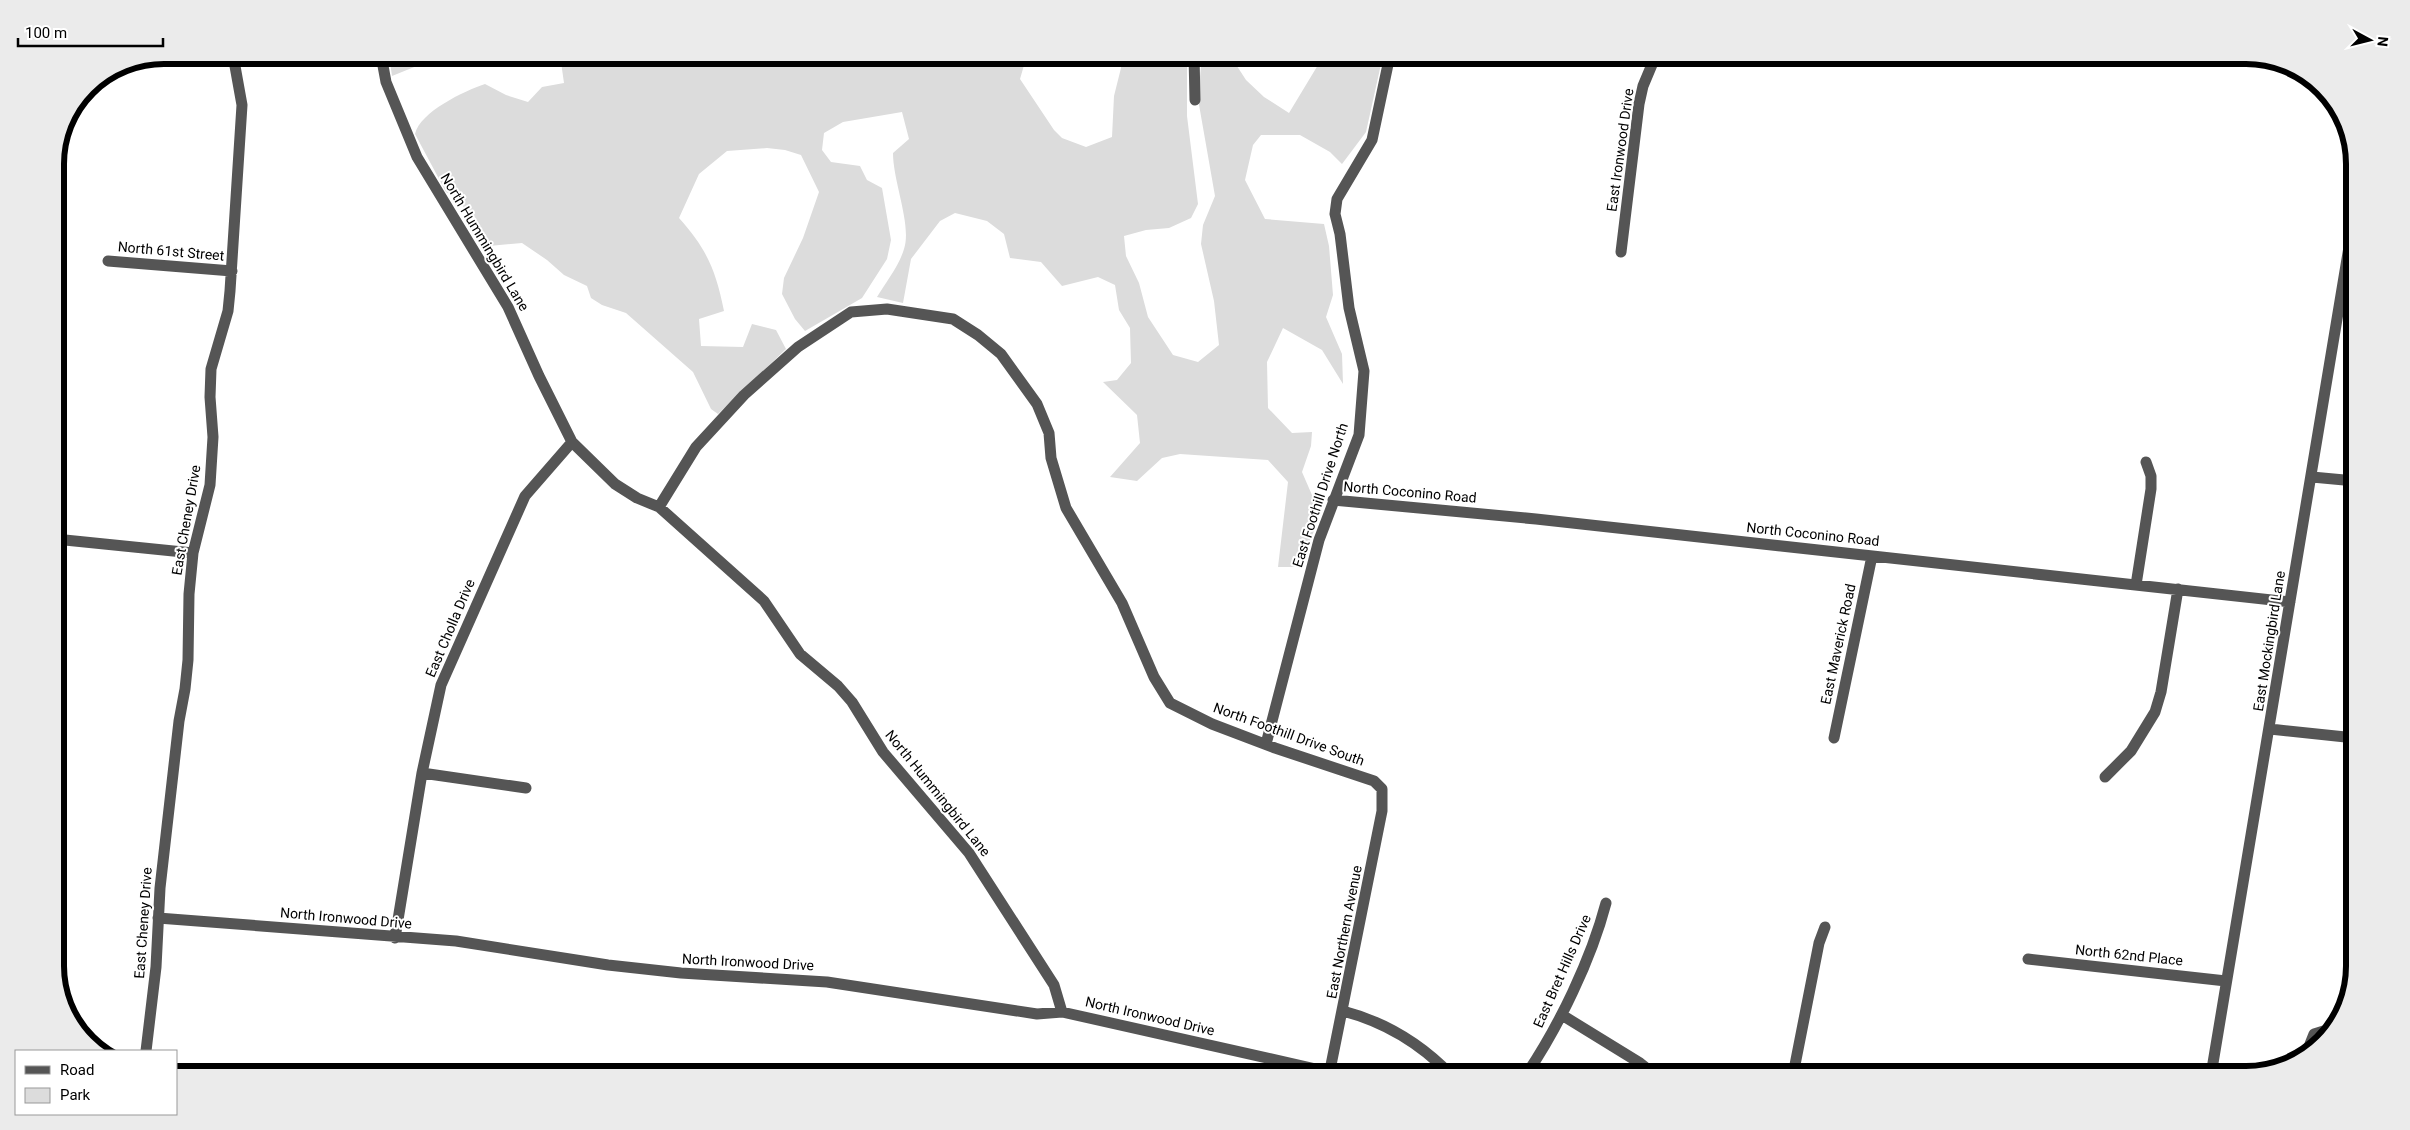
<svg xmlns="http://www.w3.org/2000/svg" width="2410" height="1130" viewBox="0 0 2410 1130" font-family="Roboto,sans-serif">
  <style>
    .green { fill: #dcdcdc }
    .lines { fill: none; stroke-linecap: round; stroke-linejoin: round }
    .minor { stroke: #555; stroke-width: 11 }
    .labels { text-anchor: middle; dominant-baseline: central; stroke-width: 4; stroke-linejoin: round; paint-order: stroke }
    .street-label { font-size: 14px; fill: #000; stroke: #fff }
    .rim { fill: none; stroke: #000; stroke-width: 6 }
  </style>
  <rect width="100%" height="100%" fill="#fff"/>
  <path class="green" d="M389,55H444L392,76Z
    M560,55H1027L1020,79L1054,130L1062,138L1086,147L1112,137L1114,96L1121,68L1120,55H1187V116L1198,204L1191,218L1169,228L1146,230L1124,236L1126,256L1139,283L1148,317L1173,355L1198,362L1219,345L1214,301L1201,244L1203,225L1215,196L1198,99L1202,55H1221L1235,63L1246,80L1264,97L1289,113L1324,55H1383L1366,132L1342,164L1330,152L1300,135H1261L1253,145L1245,180L1265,219L1324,224L1329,246L1333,295L1326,317L1342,354L1343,384L1322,350L1283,328L1267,362L1268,408L1292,433L1312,432L1311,446L1302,472L1315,502L1314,531L1298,567H1278L1288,482L1268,460L1180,454L1162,458L1137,481L1110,477L1140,443L1137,415L1103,382L1117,380L1131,363L1130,328L1119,310L1115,285L1098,277L1062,286L1041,262L1010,258L1004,234L987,221L955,213L940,221L911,259L903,303L877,297C886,282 899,266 904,249C912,225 893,182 893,153L909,139L902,112L843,122L824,133L822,150L831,162L860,166L867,180L882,188L891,240L887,259L862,298L805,331L795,319L782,294L784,278L803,238L819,192L801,155L785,150L767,148L727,151L699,174L679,218C707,249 716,271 724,311L699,319L701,346L743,347L752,324L776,330L786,349L718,414L711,409L693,372L626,313L602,305L591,298L587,286L564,275L547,260L522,243L489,246L475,230L460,200L446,192L415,134C420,112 464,91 485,84L506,95L528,102L542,87L564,83Z"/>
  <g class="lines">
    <path class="minor" d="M381,55L386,82L417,157L508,307L539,376L572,442L615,484L637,498L659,507L764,601L800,654L838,686L852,702L883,752L969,853L1054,985L1062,1012
      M1194,55L1195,100
      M1621,252L1639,104L1643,86L1656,55
      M108,261L232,271
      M2312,477L2355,481
      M1333,500L1536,519L2290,602
      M659,507L696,447L744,395L798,347L851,312L887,309L953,319L978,335L1001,354L1037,404L1049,433L1051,458L1066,508L1122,603L1154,677L1170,703L1212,724L1275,748L1374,781L1382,789V811L1329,1075
      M55,539L193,553
      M2136,585L2151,489V476L2146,462
      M2270,729L2355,738
      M1834,738L1872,556
      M1266,744L1319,540L1359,435L1364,371L1349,308L1340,234L1335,214L1337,199L1372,140L1390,55
      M422,773L526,788
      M2105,777L2131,751L2155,712L2161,692L2178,589
      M158,918L456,941L608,965L681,973L827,982L1037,1014L1062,1012L1329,1072
      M395,938L422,773L441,685L525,496L572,442
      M2028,959L2226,981
      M1343,1011C1385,1022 1421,1044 1451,1075
      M1562,1015L1640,1063L1655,1075
      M146,1051L156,967L160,888L179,721L185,689L188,660L189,594L193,553L210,485L213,437L210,397L211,369L228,311L230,291L242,105L233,55
      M2311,1051L2310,1044L2314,1034L2330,1029
      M1526,1075C1559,1026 1591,960 1606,903
      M1793,1075L1819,943L1825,927
      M2211,1075L2355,211"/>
  </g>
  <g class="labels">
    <g class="street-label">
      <text transform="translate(1620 150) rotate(-82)">East Ironwood Drive</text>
      <text transform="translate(485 242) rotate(59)">North Hummingbird Lane</text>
      <text transform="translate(171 251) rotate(5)">North 61st Street</text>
      <text transform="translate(1410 492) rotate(5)">North Coconino Road</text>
      <text transform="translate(1320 495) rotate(-72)">East Foothill Drive North</text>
      <text transform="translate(186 520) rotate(-80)">East Cheney Drive</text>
      <text transform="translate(1813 534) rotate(6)">North Coconino Road</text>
      <text transform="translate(450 628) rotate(-67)">East Cholla Drive</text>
      <text transform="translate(2269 641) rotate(-81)">East Mockingbird Lane</text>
      <text transform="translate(1838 644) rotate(-78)">East Maverick Road</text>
      <text transform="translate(1289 734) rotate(20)">North Foothill Drive South</text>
      <text transform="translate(938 793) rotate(51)">North Hummingbird Lane</text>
      <text transform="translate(346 918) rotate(5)">North Ironwood Drive</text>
      <text transform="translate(143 923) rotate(-86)">East Cheney Drive</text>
      <text transform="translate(1344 932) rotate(-79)">East Northern Avenue</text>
      <text transform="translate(2129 955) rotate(6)">North 62nd Place</text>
      <text transform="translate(748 962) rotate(3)">North Ironwood Drive</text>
      <text transform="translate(1562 971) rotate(-66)">East Bret Hills Drive</text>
      <text transform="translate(1150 1016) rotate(13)">North Ironwood Drive</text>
    </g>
  </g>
  <path d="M0 0H2410V1130H0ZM164 64H2246A100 100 0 0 1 2346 164V966A100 100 0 0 1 2246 1066H164A100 100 0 0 1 64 966V164A100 100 0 0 1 164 64Z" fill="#ebebeb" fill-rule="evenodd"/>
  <path class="rim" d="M164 64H2246A100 100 0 0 1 2346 164V966A100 100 0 0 1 2246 1066H164A100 100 0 0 1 64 966V164A100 100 0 0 1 164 64Z"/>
  <rect x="15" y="1050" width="162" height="65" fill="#ffffff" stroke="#999999"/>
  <rect x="25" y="1066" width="25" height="8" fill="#555555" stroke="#999999"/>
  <text x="60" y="1075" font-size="15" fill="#000000">Road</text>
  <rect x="25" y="1088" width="25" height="15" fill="#dcdcdc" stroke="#999999"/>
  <text x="60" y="1100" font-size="15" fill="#000000">Park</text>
  <g transform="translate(2370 40) rotate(97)" stroke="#ffffff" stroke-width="4" paint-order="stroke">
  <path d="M0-4L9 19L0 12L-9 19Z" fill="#000000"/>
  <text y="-8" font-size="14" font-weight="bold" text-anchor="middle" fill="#000000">N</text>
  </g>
  <path d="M18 38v8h145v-8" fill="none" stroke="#000000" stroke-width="2.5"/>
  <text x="25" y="38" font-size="15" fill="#000000" stroke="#ffffff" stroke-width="4" paint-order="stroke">100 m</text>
</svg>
